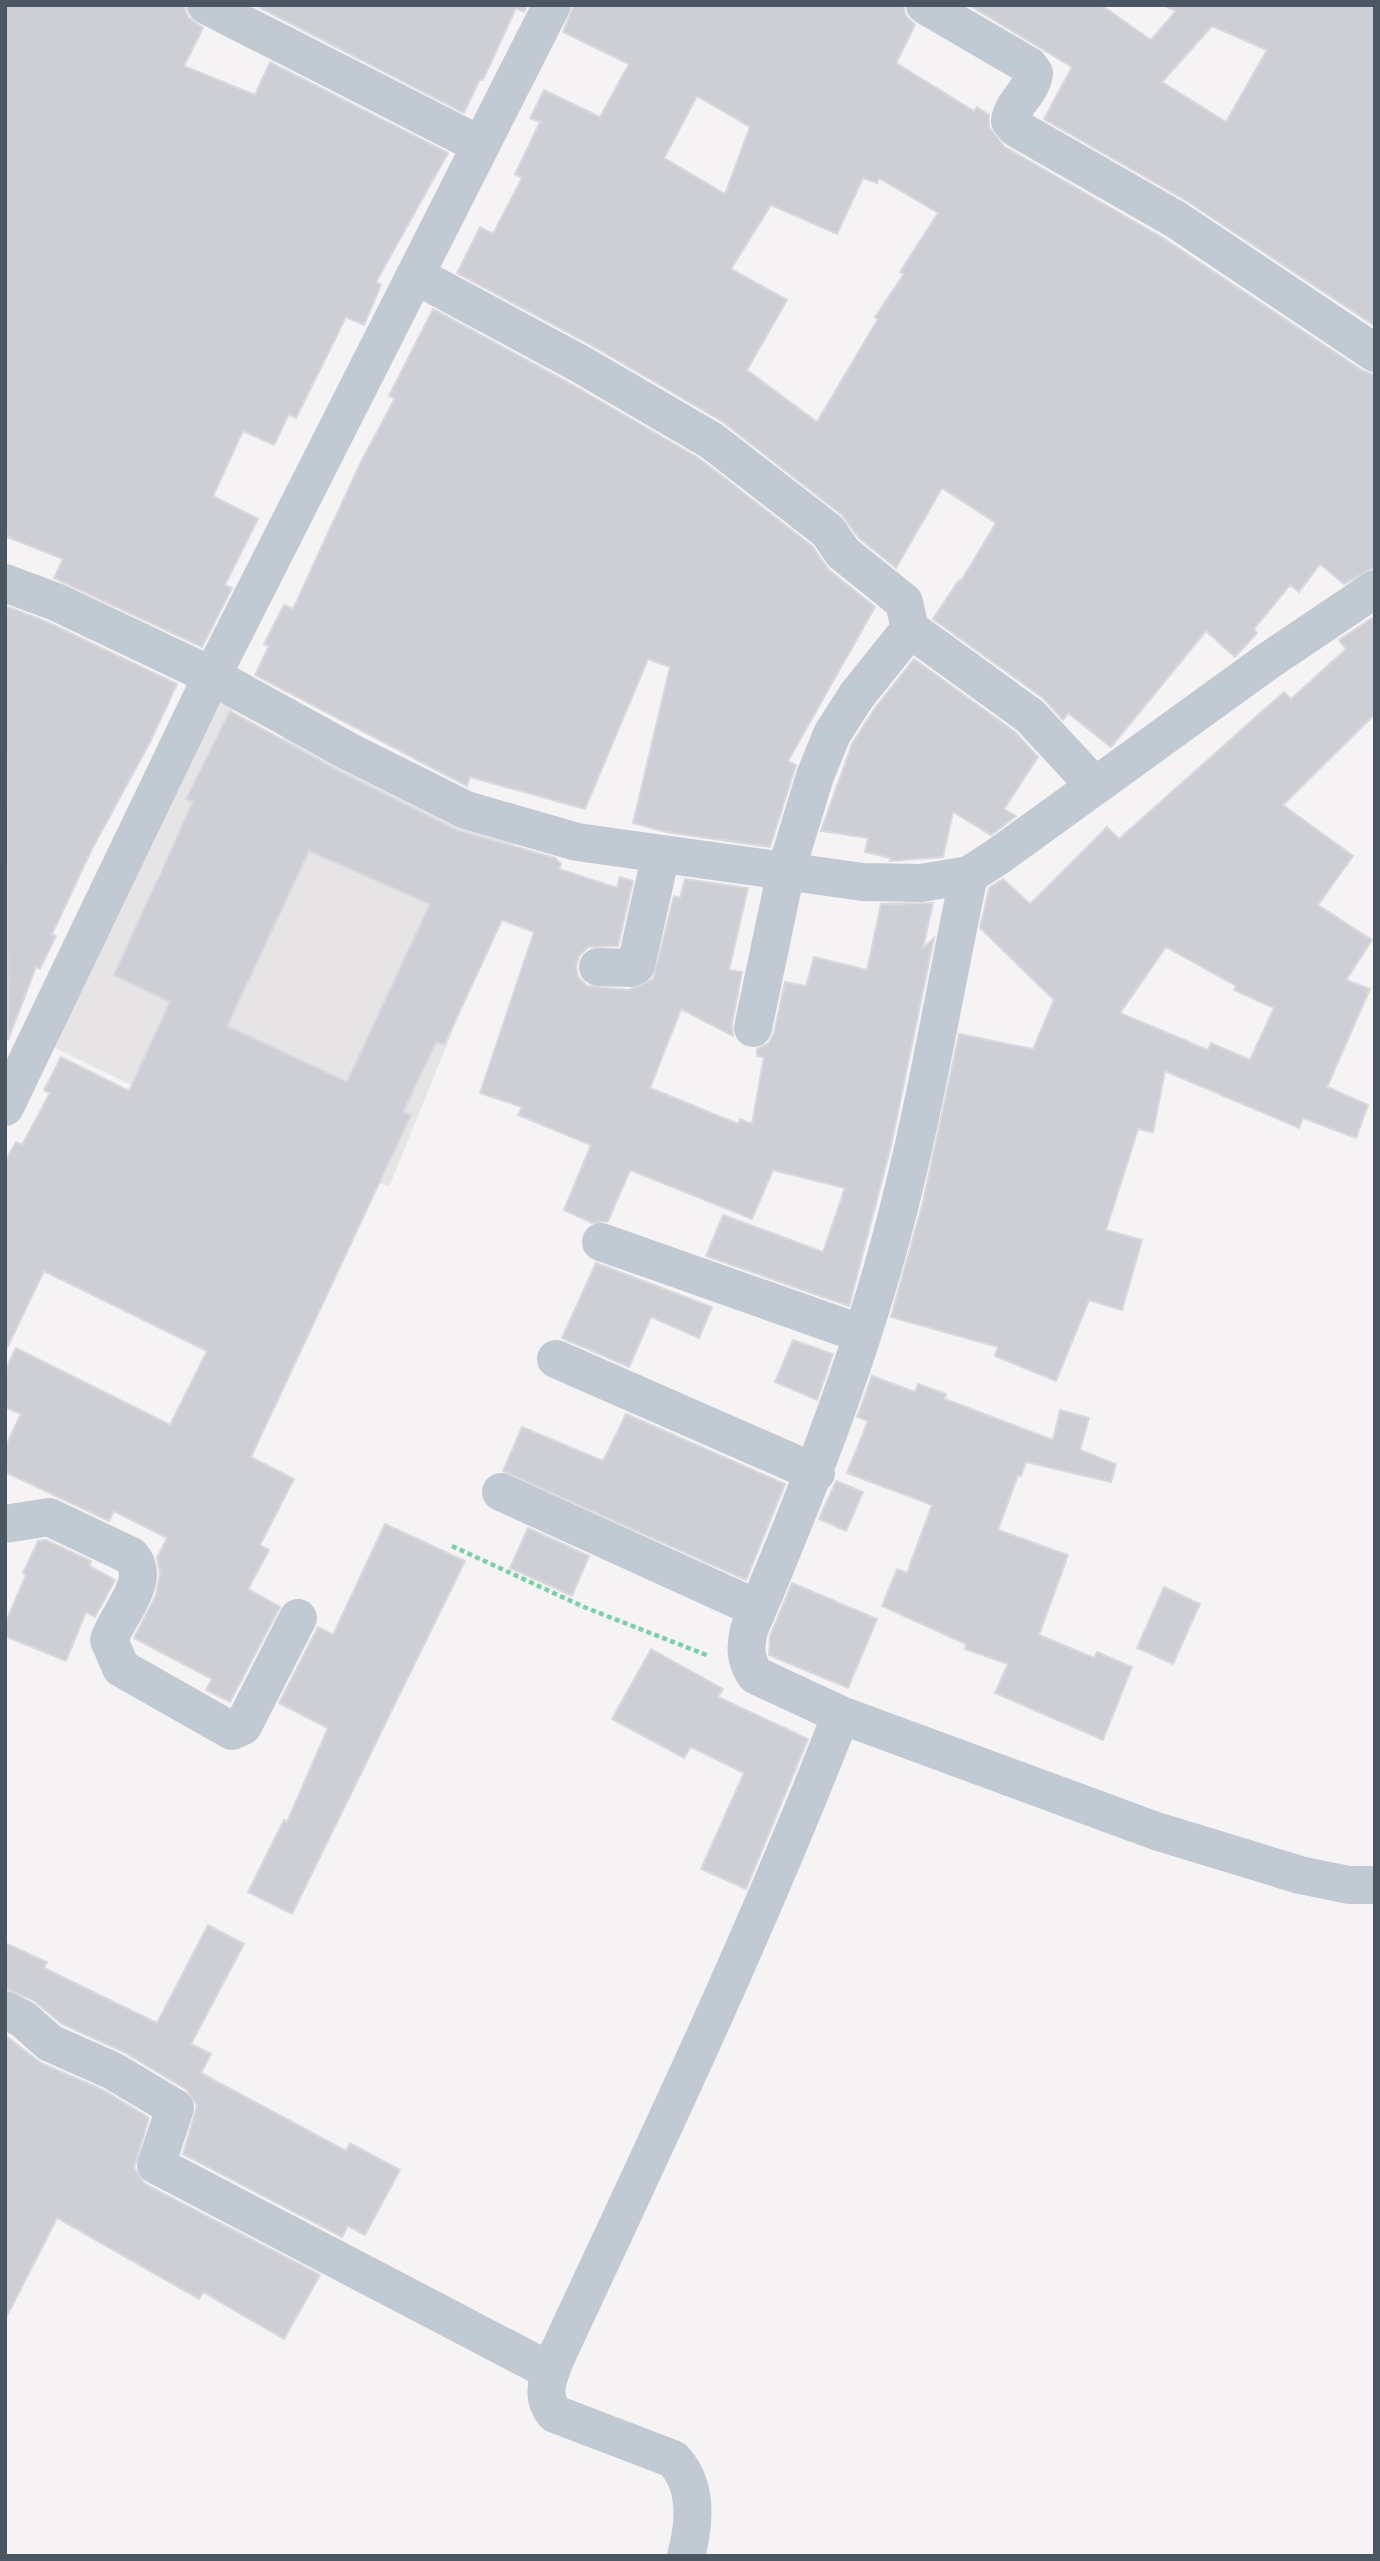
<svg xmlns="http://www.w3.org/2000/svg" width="1380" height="2561" viewBox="0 0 1380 2561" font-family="Helvetica,sans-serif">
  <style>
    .education { fill: #e6e4e5; fill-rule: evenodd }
    .building { fill: #cdcfd5; stroke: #d7d9de; stroke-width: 2; fill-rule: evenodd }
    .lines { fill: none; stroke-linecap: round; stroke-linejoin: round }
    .path { stroke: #7ad0a6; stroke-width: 4.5; stroke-dasharray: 5 3.5; stroke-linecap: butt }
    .minor { stroke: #c1cad2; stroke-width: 38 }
  </style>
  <rect width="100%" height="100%" fill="#f5f3f3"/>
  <path class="education" d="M224,695L381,778L515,845L482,958L389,1187L266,1127L197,1102L185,1111L53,1047ZM231,709L284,736L259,785L207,758ZM285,750L333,771L291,863L243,841ZM202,768L249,792L233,823L186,799ZM358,796L495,857L466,920L330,860ZM184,821L226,842L198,899L156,879ZM240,852L296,878L227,1026L347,1082L421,922L480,950L403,1112L411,1116L381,1179L322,1152L324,1148L194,1087L185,1104L134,1080ZM154,888L189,903L170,947L135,932ZM133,933L171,951L151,993L114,975Z"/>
  <path class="building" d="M5,5H184L188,17L203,28L184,66L255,95L270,62L448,153L376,282L381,285L364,325L346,317L296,418L289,414L274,445L243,431L213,496L258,519L225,585L232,588L202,647L54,578L63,559L5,536Z
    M255,5H527L524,12L516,8L483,80L480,79L464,113Z
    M574,5H903L906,16L915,25L896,63L974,111L977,107L989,115V127L1005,147L1163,238L1363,371L1375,375V567L1344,584L1320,564L1299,592L1290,585L1254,629L1257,633L1235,657L1206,631L1111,747L1068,713L1063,720L1043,698L933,619L959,580L961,581L996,523L942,488L896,568L859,538L841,514L723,422L593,346L457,273L480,227L493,234L522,178L515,174L540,122L530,118L544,90L600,117L629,64L563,32ZM697,96L750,127L725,194L664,158ZM863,178L877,183L879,178L938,213L900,272L904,274L875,317L878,319L817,422L747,370L787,300L731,269L771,205L837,234Z
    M969,5H1101L1151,40L1176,11L1163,5H1375V326L1187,201L1044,119L1072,67ZM1212,26L1267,50L1226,122L1162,82Z
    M433,309L571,384L700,459L812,546L829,570L875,607L788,761L796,765L770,847L666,832L633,823L670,667L648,659L585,809L470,777L467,786L255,675L269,646L264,644L284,605L293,609L359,466L395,398L389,396Z
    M5,606L47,622L177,684L150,742L92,849L52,934L56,936L40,969L36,967L8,1040Z
    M1375,616V714L1283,805L1353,856L1318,905L1372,940L1346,980L1370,989L1327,1087L1368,1105L1356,1138L1303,1118L1299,1128L1165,1071L1153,1132L1138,1129L1106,1230L1142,1240L1122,1310L1089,1300L1056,1381L995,1356L998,1347L891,1317L923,1202L959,1034L1033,1049L1054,1000L980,928L989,888L1003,879L1030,904L1107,827L1119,839L1284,692L1291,699L1346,649L1339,640ZM1166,947L1236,986L1234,990L1274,1008L1250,1060L1211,1043L1208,1050L1120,1013Z
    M914,659L1015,732L1038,757L1004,809L1016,816L991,835L953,812L943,857L890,861L891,858L865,852L868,838L821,831L852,744L875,708Z
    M230,711L337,770L456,830L555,858L561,864L559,869L617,888L620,877L633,881L618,946L588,947L579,956L576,966L578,977L587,986L629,990L653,979L674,896L680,898L685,879L748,888L729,970L742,972L732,1024L733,1036L681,1009L650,1088L738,1124L740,1119L752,1124L764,1057L757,1056V1049L769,1043L774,1033L785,982L806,986L814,957L867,970L881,904L933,903L923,948L934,938L891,1146L849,1306L706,1256L723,1215L823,1252L845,1188L773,1170L752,1219L630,1170L608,1221L592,1223L564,1210L591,1145L518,1115L522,1107L480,1093L534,932L502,920L444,1045L436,1042L403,1112L411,1115L251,1457L294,1479L260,1545L269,1550L248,1589L280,1607L230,1702L206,1690L212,1679L134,1638L156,1595L160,1573L157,1558L167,1538L114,1511L109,1521L5,1472V1448L21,1414L5,1407V1371L16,1348L170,1425L207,1351L44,1271L5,1352V1162L16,1142L22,1145L50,1093L44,1090L61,1057L129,1091L170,1002L114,975L193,802L186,799ZM309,851L430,904L347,1082L227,1026Z
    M596,1263L712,1307L699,1338L651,1317L629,1367L562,1338Z
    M793,1340L833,1354L817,1400L775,1382Z
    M872,1376L915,1392L918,1384L946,1394L945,1399L1053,1440L1060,1410L1089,1418L1080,1450L1116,1464L1111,1482L1026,1462L1021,1476L1018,1475L998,1530L1068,1555L1039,1635L1094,1658L1097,1652L1132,1667L1103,1740L995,1693L1008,1664L965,1649L966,1644L882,1606L897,1569L907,1573L932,1505L847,1473L868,1421L857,1417Z
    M626,1414L785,1484L746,1580L503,1471L522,1427L603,1461Z
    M836,1481L863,1492L846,1531L819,1519Z
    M385,1524L465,1561L292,1914L248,1892L284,1820L287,1822L328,1728L279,1703L318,1627L333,1635Z
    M528,1528L589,1556L572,1596L510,1568Z
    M46,1540L91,1561L89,1566L115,1580L95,1617L86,1612L66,1661L5,1636V1624L26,1575L23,1573L38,1541Z
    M792,1583L877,1619L848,1688L769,1655L770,1636Z
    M1164,1587L1200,1604L1173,1664L1137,1648Z
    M651,1649L723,1689L718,1697L808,1739L746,1889L701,1869L744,1773L691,1747L684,1758L612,1719Z
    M208,1925L244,1944L191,2044L211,2054L201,2073L346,2151L350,2143L400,2170L365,2235L348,2226L342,2237L183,2154L197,2106L187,2090L124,2052L62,2024L33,2000L5,1988V1943L47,1962L44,1968L157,2023Z
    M5,2035L41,2063L103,2090L149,2118L134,2168L145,2184L320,2275L284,2339L203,2292L199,2299L57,2218L5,2320Z"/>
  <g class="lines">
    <path class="path" d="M452,1546L584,1607L709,1656"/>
    <path class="minor" d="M206,5L480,145
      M925,5L1029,66L1034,73C1032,92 1012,103 1010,121L1016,128L1175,219L1375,353
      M415,275L582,365L712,441L828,531L843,553L904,602L910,629L1030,716L1095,786
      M5,583L56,602L212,676L348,751L466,810L577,842L863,882L921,883L969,875L997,857L1268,661L1375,589
      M969,875C943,997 923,1121 890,1242C854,1375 803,1503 749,1630C745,1648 745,1659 755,1675L841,1715L1156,1831L1300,1875L1349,1885H1375
      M598,967L630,968L636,965L661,854
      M753,1028L786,871L815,776L832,734L857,695L910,629
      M5,1107L212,676L552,5
      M601,1242L862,1334
      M556,1359L816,1473
      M501,1492L758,1609
      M5,1524L49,1517L131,1556C153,1580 117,1615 109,1640L121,1668L232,1731L243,1726L298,1618
      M5,2010L23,2019L50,2043L113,2071L175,2108L156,2165L550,2371
      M686,2556C695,2523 698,2485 673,2459L555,2414C538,2395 550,2372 559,2351C657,2141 757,1931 841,1715"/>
  </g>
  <rect width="1380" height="2561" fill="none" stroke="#4a5661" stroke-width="14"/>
</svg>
